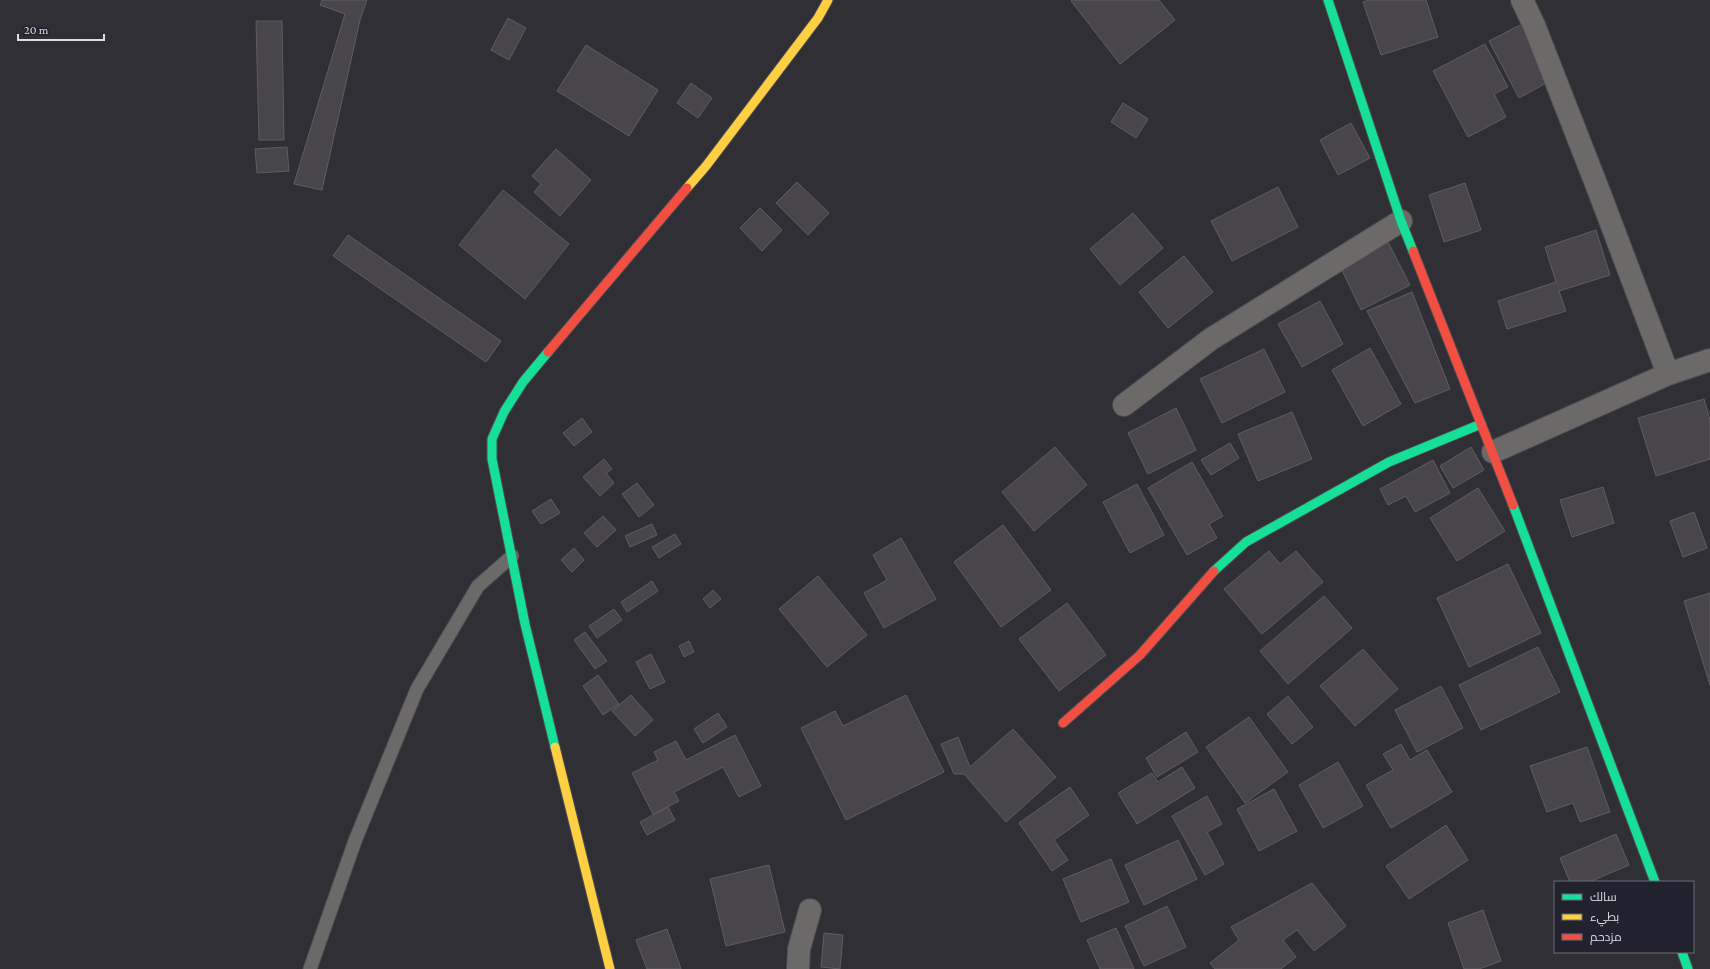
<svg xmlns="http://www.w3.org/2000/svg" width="1710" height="969" viewBox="0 0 1710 969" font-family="'Crimson Pro',Cairo,serif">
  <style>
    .building { fill: #48464b; stroke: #5e5d62 }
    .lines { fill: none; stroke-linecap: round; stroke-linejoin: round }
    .lane-casing { stroke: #4c4c50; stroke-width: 15 }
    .street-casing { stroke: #4c4c50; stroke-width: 24 }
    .fast-casing { stroke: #4c4c50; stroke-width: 11 }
    .slow-casing { stroke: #4c4c50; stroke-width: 11 }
    .jam-casing { stroke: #4c4c50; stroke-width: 11 }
    .lane { stroke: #6b6a69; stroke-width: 13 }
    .street { stroke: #6b6a69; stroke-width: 22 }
    .fast { stroke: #16e098; stroke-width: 9 }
    .slow { stroke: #ffcf43; stroke-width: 9 }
    .jam { stroke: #f24e42; stroke-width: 9 }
  </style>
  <rect width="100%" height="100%" fill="#2f2f35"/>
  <path class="building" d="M322,0H367L360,20L322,190L294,184L345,14L320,5Z
    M1072,0H1159L1175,20L1120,64L1071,1Z
    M1369,0H1426L1438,37L1381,55L1363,2Z
    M508,18L526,28L509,60L491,50Z
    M256,21H282L284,140H259Z
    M1522,24L1552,80L1519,98L1489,41Z
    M1485,44L1508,87L1494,94L1506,117L1468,137L1433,71Z
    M586,45L658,90L629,136L557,91Z
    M691,83L712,98L698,118L677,103Z
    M1123,103L1148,119L1136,138L1111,122Z
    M1351,123L1370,158L1338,175L1320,140Z
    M287,147L289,171L257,173L255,149Z
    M556,149L591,180L560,216L534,192L541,184L532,176Z
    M797,182L829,213L808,235L776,203Z
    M1465,183L1481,230L1444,242L1429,195Z
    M1278,187L1298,227L1232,261L1211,221Z
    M503,190L569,244L525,299L459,245Z
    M760,208L782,230L762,251L740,228Z
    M1133,213L1163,248L1120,285L1090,249Z
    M1596,230L1610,275L1559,291L1566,311L1507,329L1498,301L1556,282L1545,247Z
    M348,235L501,341L486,362L333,256Z
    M1386,238L1410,285L1361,310L1338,262Z
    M1184,256L1213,292L1168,328L1139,292Z
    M1412,292L1450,389L1415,403L1367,311Z
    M1320,301L1343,344L1302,367L1278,324Z
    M1370,348L1401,404L1363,426L1332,370Z
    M1264,349L1285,392L1222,423L1200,379Z
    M1704,399L1710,420V459L1656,476L1638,418Z
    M1176,408L1196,450L1148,474L1128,433Z
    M1292,412L1312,459L1258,481L1238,434Z
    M582,418L592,432L574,446L563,433Z
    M1230,443L1239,458L1211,475L1201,460Z
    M1055,447L1087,485L1034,531L1002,492Z
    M1471,447L1484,470L1453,488L1440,466Z
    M604,459L612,469L606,473L614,483L600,496L583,477Z
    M1433,460L1450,493L1415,512L1406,496L1388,505L1380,489Z
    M1192,462L1223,516L1209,524L1217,538L1187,555L1148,488Z
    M637,483L654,505L639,517L622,494Z
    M1137,484L1164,535L1130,553L1103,502Z
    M1603,487L1614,523L1572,537L1560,500Z
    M1478,488L1505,531L1457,561L1430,518Z
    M551,499L560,513L541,524L532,511Z
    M1694,512L1707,548L1683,557L1670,521Z
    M603,516L616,530L597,547L584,533Z
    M652,524L657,535L630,547L625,536Z
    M1003,525L1051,590L1001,627L954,562Z
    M675,534L681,544L659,558L652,547Z
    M901,538L936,599L884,628L864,593L887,580L873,555Z
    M574,548L584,560L572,572L561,560Z
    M1269,551L1280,564L1296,551L1323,582L1262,634L1224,589Z
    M1508,564L1541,633L1469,667L1437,598Z
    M818,576L867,635L827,667L779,609Z
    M652,581L658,591L627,612L621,602Z
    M713,590L721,599L710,608L703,599Z
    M1710,593V685L1684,601Z
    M1324,596L1352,628L1288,684L1260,651Z
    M1067,603L1106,655L1059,691L1019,639Z
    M614,609L622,620L597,638L589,626Z
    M585,632L607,661L595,669L574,640Z
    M689,641L694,652L684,657L679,646Z
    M1538,647L1560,692L1481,730L1459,685Z
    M1363,649L1398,689L1355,726L1320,686Z
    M651,654L665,682L650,689L636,662Z
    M598,675L619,704L603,715L583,686Z
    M1441,686L1463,728L1417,752L1395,710Z
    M631,695L653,720L635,736L612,711Z
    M906,695L944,772L846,820L801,728L835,711L843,726Z
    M1288,696L1313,727L1292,744L1267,714Z
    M718,713L727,727L703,743L694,729Z
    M1249,717L1288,772L1245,803L1206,747Z
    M1013,729L1056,777L1006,822L964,774H954L941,744L958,737L970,767Z
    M1186,732L1198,752L1157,777L1146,758Z
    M735,735L761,786L739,797L723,767L674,792L679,801L653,814L632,773L658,760L654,752L676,741L686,760Z
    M1401,744L1410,760L1427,750L1452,792L1391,828L1366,785L1393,770L1383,754Z
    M1587,747L1610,812L1580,822L1573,803L1547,812L1530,766Z
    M1338,762L1363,806L1323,828L1299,785Z
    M1182,767L1195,788L1137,824L1118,793L1152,773L1158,782Z
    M1070,787L1089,815L1054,840L1068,860L1052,871L1019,823Z
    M1274,789L1297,831L1259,851L1237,809Z
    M1207,796L1222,824L1207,832L1224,864L1205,875L1172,816Z
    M668,807L675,820L647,835L640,822Z
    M1446,825L1468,860L1409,899L1386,866Z
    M1616,834L1629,865L1589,882H1570L1560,858Z
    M1178,840L1197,879L1144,905L1125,865Z
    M1111,859L1129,902L1081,922L1063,879Z
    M769,865L785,932L726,946L710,879Z
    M1312,883L1346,926L1314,951L1297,930L1283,940L1296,957L1281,969H1215L1210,963L1239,940L1231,927Z
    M1167,906L1186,947L1144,966L1125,926Z
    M1483,910L1501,961L1479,969H1464L1448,923Z
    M1116,928L1134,969H1100L1087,940Z
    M667,929L681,969H647L636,940Z
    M824,933L843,935L840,969L821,967Z"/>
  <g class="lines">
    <g class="lane-casing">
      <path id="lane" d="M310,969L355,841L417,689L478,586L512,556"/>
    </g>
    <g class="street-casing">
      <path id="street" d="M1522,0L1534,25L1600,194L1668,374
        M1124,405L1211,339L1401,221
        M1493,452L1668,374L1710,360
        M798,969L799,949L810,910"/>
    </g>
    <g class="fast-casing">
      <path id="fast" d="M1328,0L1401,221L1413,251
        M548,352L523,382L504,412L492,439V459L525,624L555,747
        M1513,505L1655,882
        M1214,571L1246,542L1389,462L1481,424
        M1682,952L1688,969"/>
    </g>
    <g class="slow-casing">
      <path id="slow" d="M687,188L706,166L818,18L828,0
        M555,747L610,969"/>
    </g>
    <g class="jam-casing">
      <path id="jam" d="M1413,251L1513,505
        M548,352L687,188
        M1063,723L1140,655L1214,571"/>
    </g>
    <use href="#lane" class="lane"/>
    <use href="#street" class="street"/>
    <use href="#fast" class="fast"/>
    <use href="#slow" class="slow"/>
    <use href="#jam" class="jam"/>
  </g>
  <rect x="1554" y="881" width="140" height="72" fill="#22222e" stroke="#6d6d77"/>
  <rect x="1562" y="894" width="20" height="6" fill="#16e098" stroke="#6d6d77"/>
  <text x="1590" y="901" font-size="12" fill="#dddee5">سالك</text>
  <rect x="1562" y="914" width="20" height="6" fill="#ffcf43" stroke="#6d6d77"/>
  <text x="1590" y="921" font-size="12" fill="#dddee5">بطيء</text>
  <rect x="1562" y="934" width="20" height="6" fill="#f24e42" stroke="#6d6d77"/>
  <text x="1590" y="941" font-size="12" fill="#dddee5">مزدحم</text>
  <path d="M18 34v6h86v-6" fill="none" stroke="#dddee5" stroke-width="2"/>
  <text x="24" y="34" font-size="12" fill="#dddee5" stroke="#22222e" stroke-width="3" paint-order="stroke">20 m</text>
</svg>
